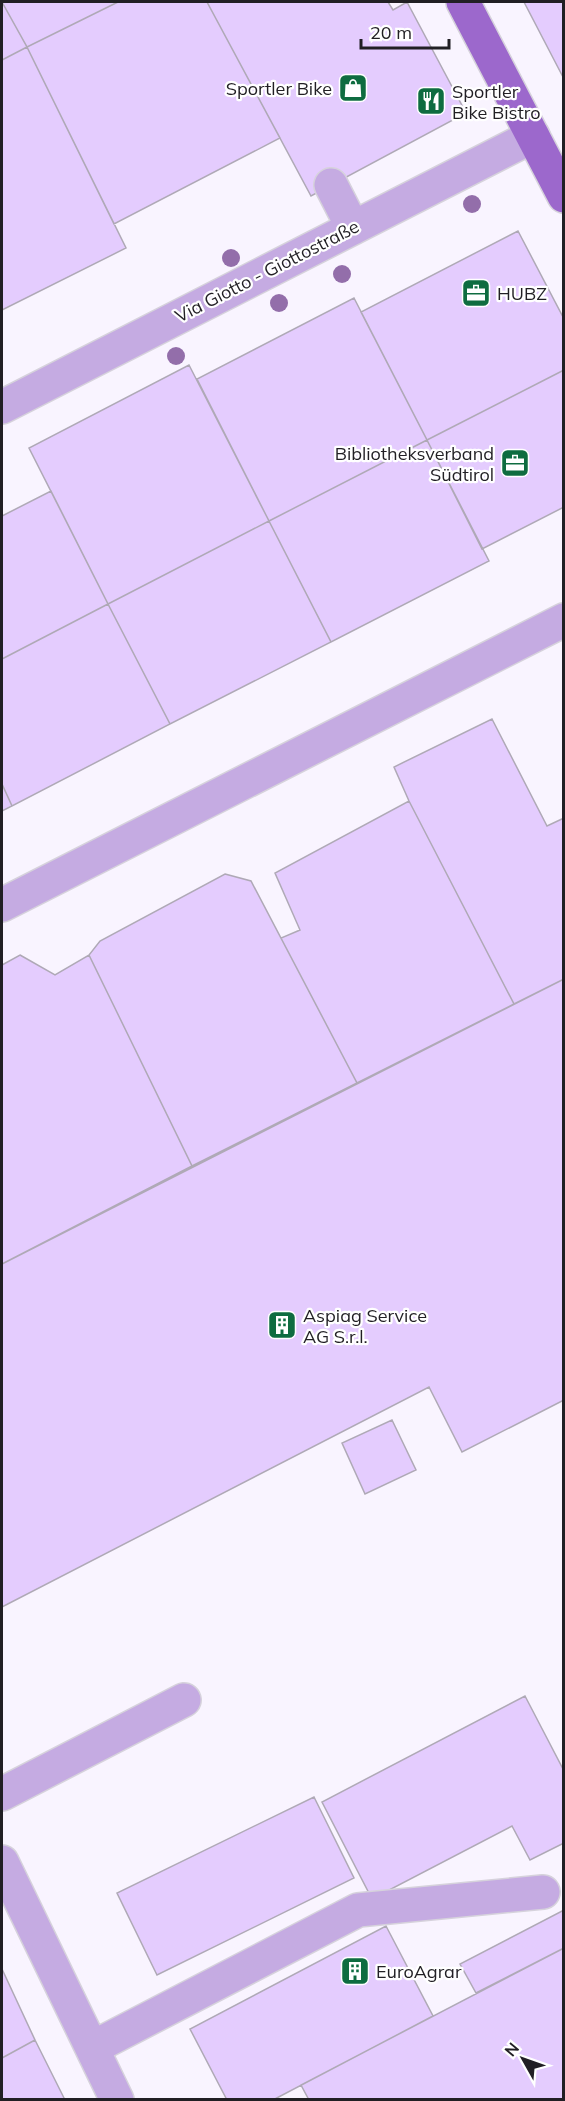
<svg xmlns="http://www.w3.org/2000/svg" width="565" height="2101" viewBox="0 0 565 2101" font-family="Mulish,sans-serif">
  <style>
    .building { fill: #e4ccfe; stroke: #afa9b6; stroke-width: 1.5 }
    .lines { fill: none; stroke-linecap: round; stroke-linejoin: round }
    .minor-casing { stroke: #d6d2dc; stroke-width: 36 }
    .major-casing { stroke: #d6d2dc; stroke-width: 36 }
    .minor { stroke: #c5abe2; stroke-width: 33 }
    .major { stroke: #9c68cc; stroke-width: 33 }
    .tree { fill: #936eaa }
    .labels { text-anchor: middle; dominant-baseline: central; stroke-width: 4.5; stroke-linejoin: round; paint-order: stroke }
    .poi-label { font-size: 18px; fill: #211f24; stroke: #fff; text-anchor: start }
    .street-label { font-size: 18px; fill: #211f24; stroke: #fff }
  </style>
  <rect width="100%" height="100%" fill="#f9f4ff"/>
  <path class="building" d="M2,2L27,47L2,60Z
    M2,2H118L27,47Z
    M118,2H207L280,138L114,224L27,47Z
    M207,2H388L393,10L407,2L466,113L311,196Z
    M524,2H564V79Z
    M27,47L126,248L2,310V60Z
    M518,231L564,319V370L427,440L361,312Z
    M354,298L427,440L269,521L197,379Z
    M189,365L269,521L108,604L29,448Z
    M564,370V507L482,549L427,440Z
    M427,440L489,561L331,642L269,521Z
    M51,491L108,604L2,659V516Z
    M269,521L331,642L170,724L108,604Z
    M108,604L170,724L12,806L2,784V659Z
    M492,719L547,826L564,818V979L514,1004L409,801L394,767Z
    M2,784L12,806L2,811Z
    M409,801L514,1004L357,1083L281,938L300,930L275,873Z
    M225,874L251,881L357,1083L192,1166L89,955L100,941Z
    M20,955L55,975L89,955L192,1166L2,1264V965Z
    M564,979V1400L462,1452L429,1387L2,1607V1264Z
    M392,1420L416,1470L365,1494L342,1443Z
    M525,1696L564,1771V1843L530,1860L512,1826L372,1899L322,1802Z
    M314,1797L354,1878L157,1975L117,1893Z
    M564,1910V1948L476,1993L460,1964Z
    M386,1926L433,2016L273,2100H227L190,2029Z
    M564,1948V2099L309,2100L301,2085Z
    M2,1969L35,2040L2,2058Z
    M35,2040L65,2100H2V2058Z"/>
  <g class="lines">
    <g class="minor-casing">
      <path id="minor" d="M331,185L353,228
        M2,407L533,136
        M2,905L564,620
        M2,1794L184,1700
        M2,1862L117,2100
        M92,2048L358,1910L543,1892"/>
    </g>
    <g class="major-casing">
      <path id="major" d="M463,2L564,196"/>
    </g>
    <use href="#minor" class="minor"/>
    <use href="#major" class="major"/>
  </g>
  <g class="tree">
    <circle cx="472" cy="204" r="9"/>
    <circle cx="231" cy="258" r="9"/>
    <circle cx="342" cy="274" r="9"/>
    <circle cx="279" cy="303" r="9"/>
    <circle cx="176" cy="356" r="9"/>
  </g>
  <defs>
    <g id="shop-square" transform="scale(1.5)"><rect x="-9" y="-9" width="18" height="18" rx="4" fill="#0e6c40" stroke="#fff"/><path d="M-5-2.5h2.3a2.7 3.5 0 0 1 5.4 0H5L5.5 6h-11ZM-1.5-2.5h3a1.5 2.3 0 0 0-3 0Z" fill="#fff"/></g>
    <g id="restaurant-square" transform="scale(1.5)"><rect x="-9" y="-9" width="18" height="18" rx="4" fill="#0e6c40" stroke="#fff"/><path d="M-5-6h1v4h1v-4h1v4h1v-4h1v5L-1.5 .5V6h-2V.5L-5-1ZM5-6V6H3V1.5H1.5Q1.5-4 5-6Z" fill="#fff"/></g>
    <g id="office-square" transform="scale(1.5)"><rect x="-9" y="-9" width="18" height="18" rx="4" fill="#0e6c40" stroke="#fff"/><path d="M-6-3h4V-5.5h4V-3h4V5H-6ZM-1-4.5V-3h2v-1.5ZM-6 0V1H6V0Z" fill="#fff"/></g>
    <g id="building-square" transform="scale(1.5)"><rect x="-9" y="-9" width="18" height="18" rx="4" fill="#0e6c40" stroke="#fff"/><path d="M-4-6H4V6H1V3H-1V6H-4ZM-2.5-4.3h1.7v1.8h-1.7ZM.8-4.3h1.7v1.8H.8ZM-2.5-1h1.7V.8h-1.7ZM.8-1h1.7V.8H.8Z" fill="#fff"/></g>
  </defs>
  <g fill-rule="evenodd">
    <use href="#shop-square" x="353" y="88"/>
    <use href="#restaurant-square" x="431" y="101"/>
    <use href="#office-square" x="476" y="293"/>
    <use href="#office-square" x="515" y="463"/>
    <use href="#building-square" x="282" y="1325"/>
    <use href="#building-square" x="355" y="1971"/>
  </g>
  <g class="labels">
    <g class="poi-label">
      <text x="332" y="88" text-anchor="end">Sportler Bike</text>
      <text x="452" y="91">Sportler<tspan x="452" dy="21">Bike Bistro</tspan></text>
      <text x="497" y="293">HUBZ</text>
      <text x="494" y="453" text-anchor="end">Bibliotheksverband<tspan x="494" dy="21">Südtirol</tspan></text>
      <text x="303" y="1315">Aspiag Service<tspan x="303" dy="21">AG S.r.l.</tspan></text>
      <text x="376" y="1971">EuroAgrar</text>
    </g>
    <g class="street-label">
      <text transform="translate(267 271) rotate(-27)">Via Giotto - Giottostraße</text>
    </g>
  </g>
  <rect width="565" height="2101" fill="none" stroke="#211f24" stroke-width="6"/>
  <g transform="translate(523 2059) rotate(310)" stroke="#ffffff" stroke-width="4.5" paint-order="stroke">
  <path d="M0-4.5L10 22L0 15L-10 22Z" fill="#211f24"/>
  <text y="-9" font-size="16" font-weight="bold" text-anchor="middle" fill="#211f24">N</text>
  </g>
  <path d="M361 39v9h88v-9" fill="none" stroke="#211f24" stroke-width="3"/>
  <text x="370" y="39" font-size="18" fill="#211f24" stroke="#ffffff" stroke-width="4.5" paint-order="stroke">20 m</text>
</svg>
